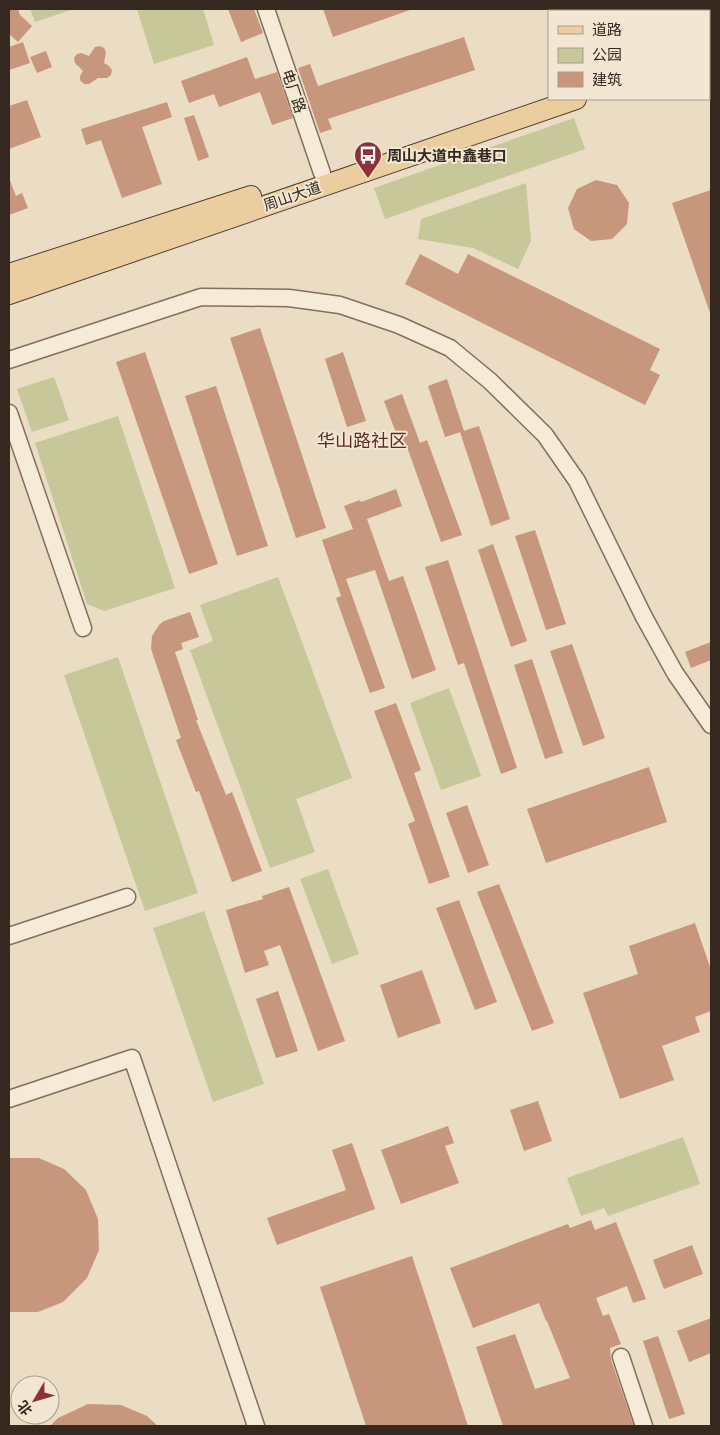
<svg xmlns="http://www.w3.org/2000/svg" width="720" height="1435" viewBox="0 0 720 1435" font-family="'IBM Plex Serif','Noto Sans SC',serif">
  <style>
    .green { fill: #c6c899 }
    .building { fill: #c6967d }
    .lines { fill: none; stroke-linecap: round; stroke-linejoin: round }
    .minor-casing { stroke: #846e5c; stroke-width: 19 }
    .major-casing { stroke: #523d30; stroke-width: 22 }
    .minor { stroke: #f6ebd7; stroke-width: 16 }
    .major { stroke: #ebce9f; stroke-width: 20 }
    .labels { text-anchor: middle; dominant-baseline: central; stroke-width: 4; stroke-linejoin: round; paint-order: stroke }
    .street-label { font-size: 15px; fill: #35281f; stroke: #f3e7d3 }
    .poi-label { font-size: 15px; font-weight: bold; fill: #35281f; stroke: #f3e7d3; text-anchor: start }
    .quarter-label { font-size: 18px; fill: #5f2a21; stroke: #f3e7d3 }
  </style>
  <rect width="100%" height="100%" fill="#ebdcc4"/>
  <path class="green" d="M30,9H74L35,22Z
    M137,9H203L214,45L154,64Z
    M574,118L585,149L385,219L374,188Z
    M526,183L531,241L518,269L473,248L418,239L421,219Z
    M54,377L69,420L32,432L17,389Z
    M118,416L175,588L104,611L87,604L35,443Z
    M278,577L352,778L296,799L315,852L270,868L190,650L213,641L200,605Z
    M118,657L198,893L145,911L64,675Z
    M449,688L481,776L441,790L410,703Z
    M328,869L359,954L332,964L300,879Z
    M204,911L264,1084L213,1102L153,928Z
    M683,1137L700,1184L608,1216L604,1208L581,1216L567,1178Z"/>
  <path class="building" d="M9,9H18L20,15L32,26L18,42L9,34Z
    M228,9H254L263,33L241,42Z
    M323,9H410V10L333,37Z
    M464,37L475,70L328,119L332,129L320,133L298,68L310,64L318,86Z
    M23,42L30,63L9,70V47Z
    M100,46L104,48L106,52L104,63L109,66L112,70L111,75L107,78H98L89,84H84L80,80V76L83,71L75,63L74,58L77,54L81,53L89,56L95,47Z
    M46,51L52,67L37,73L30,57Z
    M247,57L255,79L277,72L293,118L272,125L260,92L219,107L214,94L189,103L181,81Z
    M27,100L41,137L9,149V106Z
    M167,102L172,117L142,127L162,184L122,198L101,140L86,145L81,129Z
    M194,115L209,157L198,161L184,118Z
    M9,178L16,196L22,193L28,208L9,215Z
    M596,180L617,185L629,203L627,224L612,239L591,241L574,229L568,208L577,189Z
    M711,190V313H710L672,203Z
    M420,254L458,274L468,254L660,349L650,370L660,375L645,405L405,284Z
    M260,328L326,528L296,538L230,338Z
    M145,352L218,564L189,574L116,362Z
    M343,352L366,421L347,427L325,359Z
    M447,379L464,431L445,437L428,386Z
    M216,386L268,546L237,556L185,396Z
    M402,394L420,443L427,440L462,535L441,542L407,447L402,449L384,401Z
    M479,426L510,519L491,526L460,432Z
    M396,489L402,506L367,519L389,581L403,576L436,670L412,679L375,570L346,579L385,688L370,693L336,598L341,596L322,540L353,529L344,506L360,500L361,502Z
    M535,530L566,624L546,630L515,536Z
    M493,544L527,641L511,647L478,550Z
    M448,560L517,768L501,774L464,663L458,665L425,567Z
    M190,612L199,637L181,643L183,649L175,652L198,720H196L226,795L232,792L262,871L232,882L199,791L196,792L176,740L181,738L151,649L152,636L159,625L164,621Z
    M711,642V660L691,668L685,652Z
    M572,644L605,738L583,746L550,651Z
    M532,659L563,753L545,759L514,665Z
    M396,703L421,770L414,773L450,877L429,884L408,824L415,821L374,711Z
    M649,767L667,822L546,863L527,809Z
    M467,805L489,865L468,873L446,813Z
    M499,884L554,1023L532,1031L477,892Z
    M289,887L345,1041L318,1051L280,945L264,951L269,965L245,973L226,910L263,899L262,896Z
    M459,900L497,1002L475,1010L436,908Z
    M695,923L711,970V1011L695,1017L700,1032L662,1046L674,1080L620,1099L583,993L638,974L629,946Z
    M422,970L441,1023L398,1038L380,985Z
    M278,991L298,1051L276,1058L256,999Z
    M538,1101L552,1141L524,1151L510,1110Z
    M448,1126L454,1143L445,1146L459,1183L401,1204L381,1150Z
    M352,1143L375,1209L277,1245L267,1218L346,1190L332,1150Z
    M9,1158H39L64,1169L86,1190L98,1219L99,1250L87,1278L63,1302L38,1312H9Z
    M591,1220L595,1230L616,1222L646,1299L633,1303L627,1286L596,1298L603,1316L609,1314L621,1344L610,1348L611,1360L634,1426H503L476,1347L515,1334L535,1389L570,1378L547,1321H546L539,1303L473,1328L450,1268L568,1224L570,1228Z
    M692,1245L703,1274L664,1289L653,1260Z
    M412,1256L468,1426H366L320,1287Z
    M711,1318V1353L689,1362L677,1331Z
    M658,1336L685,1414L669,1419L643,1341Z
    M88,1404L121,1405L147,1416L158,1426H50L58,1418Z"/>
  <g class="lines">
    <g class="minor-casing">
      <path id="minor" d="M266,9L322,173
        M9,360L201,297L289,298L340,305L399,325L450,348L490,381L545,435L577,481L644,617L675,673L711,725
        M9,413L83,628
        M9,936L127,897
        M9,1099L132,1058L256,1426
        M621,1357L644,1426"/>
    </g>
    <g class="major-casing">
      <path id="major" d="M709,40L711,39
        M9,274L251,196
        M9,294L576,99"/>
    </g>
    <use href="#minor" class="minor"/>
    <use href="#major" class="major"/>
  </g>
  <defs>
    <g id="bus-pin" transform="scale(1.4375)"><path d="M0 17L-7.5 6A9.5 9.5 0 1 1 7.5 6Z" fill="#8f3038" stroke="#f3e7d3"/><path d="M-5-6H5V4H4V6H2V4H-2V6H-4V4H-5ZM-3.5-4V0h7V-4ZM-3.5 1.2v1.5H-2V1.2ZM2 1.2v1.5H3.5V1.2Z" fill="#fff"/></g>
  </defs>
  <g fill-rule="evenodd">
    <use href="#bus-pin" x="368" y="155"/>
  </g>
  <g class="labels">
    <g class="street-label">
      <text transform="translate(294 91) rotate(71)">电厂路</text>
      <text transform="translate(292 196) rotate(-19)">周山大道</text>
    </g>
    <g class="poi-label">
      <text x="387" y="155">周山大道中鑫巷口</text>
    </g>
    <g class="quarter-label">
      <text x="362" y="440">华山路社区</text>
    </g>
  </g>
  <rect width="720" height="1435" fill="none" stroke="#35281f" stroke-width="20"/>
  <rect x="548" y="10" width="162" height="90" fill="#f3e7d3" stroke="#a79b8b"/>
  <rect x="558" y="26" width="25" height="8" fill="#ebce9f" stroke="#a79b8b"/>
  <text x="592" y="35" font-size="15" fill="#35281f">道路</text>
  <rect x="558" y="48" width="25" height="15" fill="#c6c899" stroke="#a79b8b"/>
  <text x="592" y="60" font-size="15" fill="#35281f">公园</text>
  <rect x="558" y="72" width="25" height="15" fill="#c6967d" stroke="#a79b8b"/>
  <text x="592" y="85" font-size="15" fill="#35281f">建筑</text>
  <g transform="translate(35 1400) rotate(232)"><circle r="24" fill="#f3e7d3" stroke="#a79b8b"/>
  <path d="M0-4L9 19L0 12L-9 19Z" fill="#8f3038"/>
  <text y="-8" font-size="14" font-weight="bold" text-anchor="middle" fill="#35281f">北</text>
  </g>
</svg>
